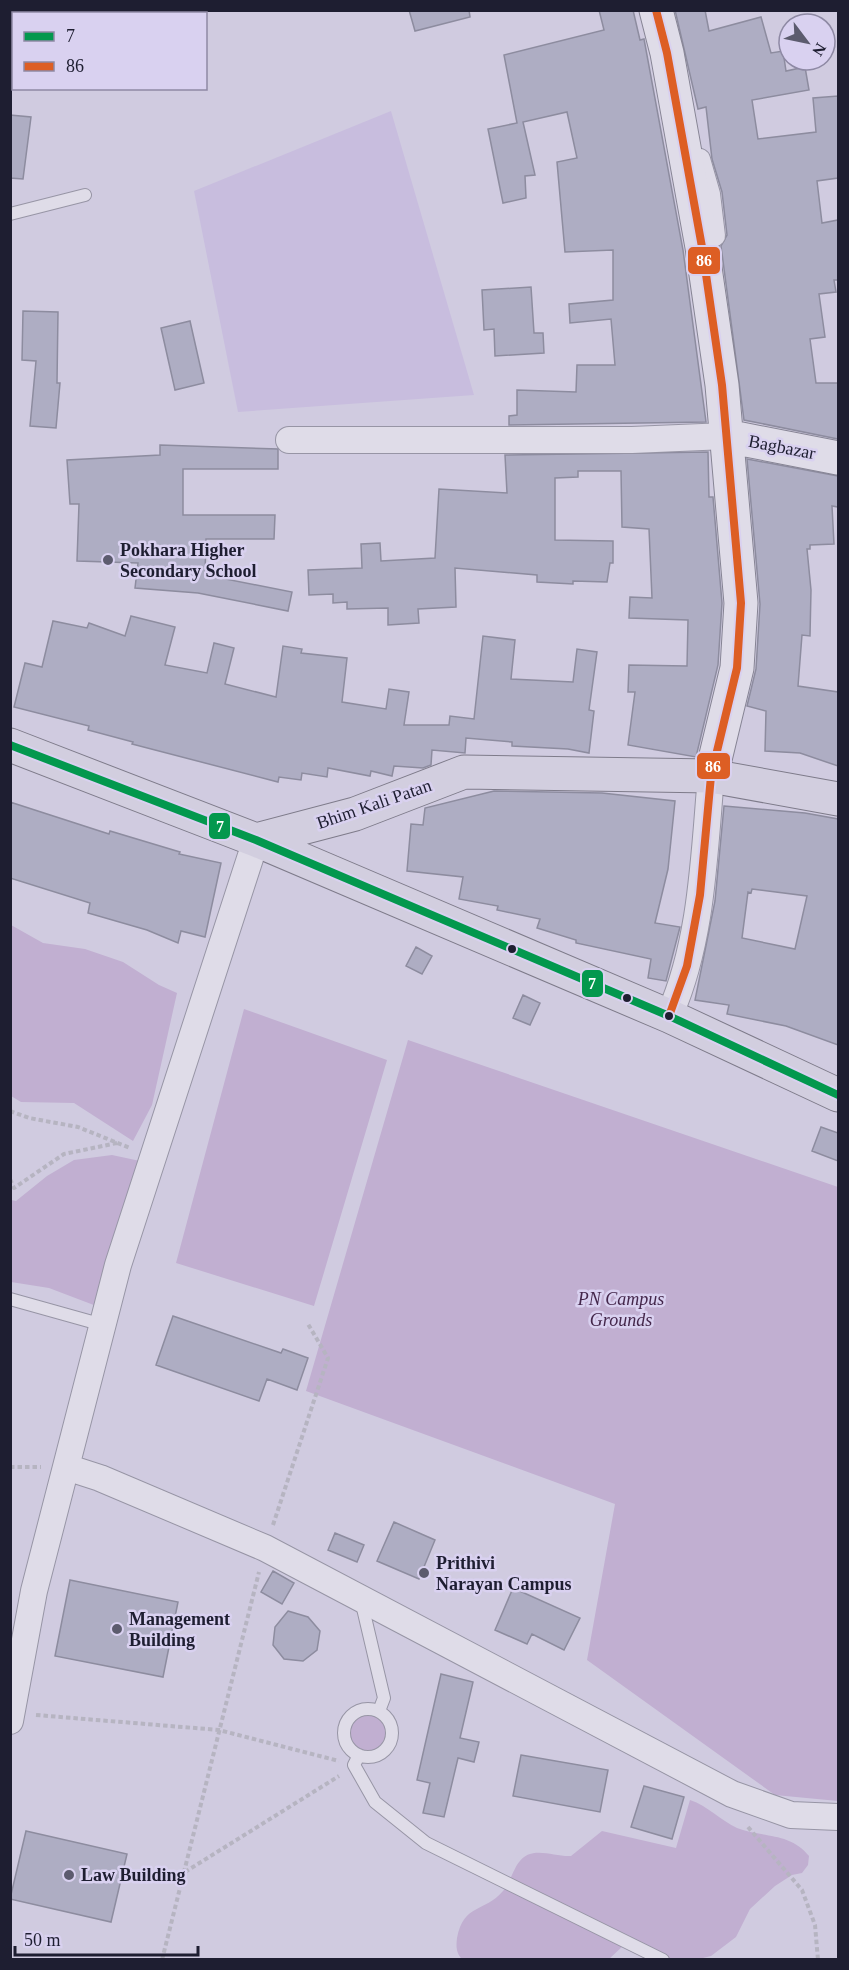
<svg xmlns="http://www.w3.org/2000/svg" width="849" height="1970" viewBox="0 0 849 1970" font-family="'Times New Roman',serif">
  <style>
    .farmland { fill: #c8bdde }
    .green { fill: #c1afd1 }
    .building { fill: #aeadc3; stroke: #8d8c9f; stroke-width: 1.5; fill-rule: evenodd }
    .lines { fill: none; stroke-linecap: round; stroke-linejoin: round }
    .service-casing { stroke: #9795a5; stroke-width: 14 }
    .pedestrian-casing { stroke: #9795a5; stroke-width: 22 }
    .minor-casing { stroke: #9795a5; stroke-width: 28 }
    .secondary-casing { stroke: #868494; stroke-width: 35 }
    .primary-casing { stroke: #7e7b8a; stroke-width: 35 }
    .path { stroke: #b6b4c1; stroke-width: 4; stroke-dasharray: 4.5 3; stroke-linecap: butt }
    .service { stroke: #dfdce8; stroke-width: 12 }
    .pedestrian { stroke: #dfdce8; stroke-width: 20 }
    .minor { stroke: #dfdce8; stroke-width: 26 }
    .secondary { stroke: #dfdce8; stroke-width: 33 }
    .primary { stroke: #d2cedf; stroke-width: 33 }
    .bus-1-casing { stroke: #d9d1f0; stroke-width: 12 }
    .bus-2-casing { stroke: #d9d1f0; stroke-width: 12 }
    .bus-1 { stroke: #03984e; stroke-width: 8 }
    .bus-2 { stroke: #dd5e24; stroke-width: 8 }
    .poi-dot { fill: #5c5b6e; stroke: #d9d1f0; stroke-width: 2 }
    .bus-dot { fill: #1e1e31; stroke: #d9d1f0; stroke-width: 2 }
    .labels { text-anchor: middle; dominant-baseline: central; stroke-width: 5; stroke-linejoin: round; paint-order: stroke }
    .street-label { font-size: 18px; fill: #1e1e31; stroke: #d9d1f0 }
    .poi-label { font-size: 18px; font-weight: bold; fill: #1e1e31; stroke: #d9d1f0; text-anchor: start }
    .park-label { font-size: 18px; font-style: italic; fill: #44274b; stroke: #d9d1f0 }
    .line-badge { stroke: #d9d1f0; stroke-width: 2 }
    .badge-label { font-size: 16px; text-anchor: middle; font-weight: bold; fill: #fff }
  </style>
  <rect width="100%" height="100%" fill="#d0cbe0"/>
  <path class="farmland" d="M391,111L474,395L238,412L194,191Z"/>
  <path class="green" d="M11,925L43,943L85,949L123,962L159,985L177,993L152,1105L133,1141L74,1103L21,1102L11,1096Z
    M244,1009L387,1060L314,1306L176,1263Z
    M408,1040L838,1187V1801L775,1795L587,1660L615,1504L306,1391Z
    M112,1155L140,1161L99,1307L49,1288L11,1282V1200L16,1201L47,1176L74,1160Z
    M350 1733a18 18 0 1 1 36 0a18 18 0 1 1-36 0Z
    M690,1800C708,1806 720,1820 737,1828C763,1838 790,1832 809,1856L808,1865L802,1873L792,1875L775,1886L750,1909L736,1937L711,1956L699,1959H671L654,1950L625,1944L608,1960L462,1959C456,1953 456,1946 457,1938C464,1903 484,1913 503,1891C513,1880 514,1859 530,1854C542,1850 559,1857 571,1856L602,1831L676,1848Z"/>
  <path class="building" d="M409,10H469L470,17L415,31Z
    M599,10H633L640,40L644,39L683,250L706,422L509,425V416L517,415V390L576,392L577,365H615L611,319L570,323L569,304L613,300V250L565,252L557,162L577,158L567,112L523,122L535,175L525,176L526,198L503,203L488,129L517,123L504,55L604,30Z
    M675,10H705L709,31L761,17L771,53L783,51L786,71L805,67L809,90L752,100L758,139L816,132L813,98L838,96V178L817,181L822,223L838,220V280H834L836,292L819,294L825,337L810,339L816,383H838V439L744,420L721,246L727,235L722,192L712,159L706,107L698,109Z
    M10,115L31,117L23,179L10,178Z
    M531,287L534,333H543L544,353L495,356L494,329L484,330L482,290Z
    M23,311L58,312L57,383H60L56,428L30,426L36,361L22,360Z
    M190,321L204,383L175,390L161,328Z
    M160,445L278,449V469H183V515H275L274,539H206L205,575L292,592L288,611L198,593L135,588L138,563L77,561L79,504H70L67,460L160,455Z
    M708,452L709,497H713L722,603L718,665L696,757L628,745L635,692H628L629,665L687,666L688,620L629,618L630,597L652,598L649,529L622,527L621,471H578V477L555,478V540L613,541V563H610L607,582L573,581V584L537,582V575L455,568L456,607L418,609L419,623L388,625V608L347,609V602L333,603V594L309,595L308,570L362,568L361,544L380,543L381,561L435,558L439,489L507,493L505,455Z
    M747,459L838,476V507L832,506L834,544L810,545V549H807L811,590L810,636L802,635L798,686L838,692V766L800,753L765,751L766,711L747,706L756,669L760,604Z
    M131,616L175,627L165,665L207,673L214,643L234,648L225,684L276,697L283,646L302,649L301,653L347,658L342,702L386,709L389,689L409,692L404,725H449L450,716L474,719L483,636L515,640L511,679L573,682L577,649L597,652L589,710L594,711L589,753L568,749L512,746V742L466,738L465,753L432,750L431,765L423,768L394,766L392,776L371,771L370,776L328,768L327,777L302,773L301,780L279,777L278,782L132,744L133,742L88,730L89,726L14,707L25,663L42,667L53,621L87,628L89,623L125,636Z
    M494,791L602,793L675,801L668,869L655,923L680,927L666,981L648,978L651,959L576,943V940L537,928L540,919L497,910L498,906L459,899L463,877L407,871L411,824L423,825L425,808Z
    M10,802L109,834L110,831L180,852L179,854L221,863L205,937L181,931L178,943L147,930L88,913L90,903L10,878Z
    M724,806L805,813L838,819V1045L786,1026L727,1014L729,1005L695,1000L715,901ZM752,889L807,896L795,949L742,938L748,892L751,893Z
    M416,947L432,956L422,974L406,966Z
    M523,995L540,1003L530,1025L513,1018Z
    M821,1127L838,1133V1161L812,1151Z
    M173,1316L281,1353L283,1349L308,1358L297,1390L267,1379L259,1401L156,1365Z
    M394,1522L435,1540L419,1579L377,1561Z
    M335,1533L364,1545L357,1562L328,1550Z
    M273,1571L294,1583L282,1604L261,1592Z
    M70,1580L178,1602L163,1677L55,1656Z
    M513,1588L580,1618L564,1650L532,1634L527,1644L495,1630Z
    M288,1611L308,1617L320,1631L317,1650L303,1661L284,1659L273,1645L275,1627Z
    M441,1674L473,1682L460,1738L479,1742L474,1762L458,1758L444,1817L423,1813L430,1783L417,1780Z
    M521,1755L608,1770L600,1812L513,1796Z
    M644,1786L684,1797L672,1839L631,1827Z
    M26,1831L127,1854L111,1922L10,1899Z"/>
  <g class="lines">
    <g class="service-casing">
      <path id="service" d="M10,214L85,195
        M10,1299L103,1325
        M361,1600L384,1698L379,1711
        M344 1733a24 24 0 1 1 48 0a24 24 0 1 1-48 0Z
        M359,1755L354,1765L375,1802L426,1843L663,1960"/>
    </g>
    <g class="pedestrian-casing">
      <path id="pedestrian" d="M700,159L710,194L715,236"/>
    </g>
    <g class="minor-casing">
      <path id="minor" d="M289,440H632L726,436
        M669,1016C702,942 704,856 711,776
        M66,1467L100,1478L265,1548L732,1794L791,1815L838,1817
        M10,1721L34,1591L118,1265L256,840"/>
    </g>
    <g class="secondary-casing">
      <path id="secondary" d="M656,10L667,53L702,247L722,385L741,603L737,668L711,776
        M726,436L838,458"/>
    </g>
    <g class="primary-casing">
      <path id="primary" d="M10,745L256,840L669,1016L838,1095
        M256,840L355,814L464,772L711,776L838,799"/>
    </g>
    <path class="path" d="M10,1111L29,1118L78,1127L130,1148
      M10,1179L14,1188L64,1154L117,1143
      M10,1467H41
      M273,1525L328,1358L308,1324
      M36,1715L219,1730L339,1761
      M748,1827L802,1890L815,1925L818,1960
      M185,1872L339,1776
      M162,1960L259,1572"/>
    <use href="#service" class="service"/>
    <use href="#pedestrian" class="pedestrian"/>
    <use href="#minor" class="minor"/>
    <use href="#secondary" class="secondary"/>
    <use href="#primary" class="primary"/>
    <g class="bus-1-casing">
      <path id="bus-1" d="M10,745L256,840L669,1016L838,1095"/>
    </g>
    <g class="bus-2-casing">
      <path id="bus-2" d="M656,10L667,53L702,247L722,385L741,603L737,668L711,776L700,895L687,966L669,1016"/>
    </g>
    <use href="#bus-1" class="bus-1"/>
    <use href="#bus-2" class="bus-2"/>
  </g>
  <g class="poi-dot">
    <circle cx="108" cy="560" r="6"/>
    <circle cx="424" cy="1573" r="6"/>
    <circle cx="117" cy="1629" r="6"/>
    <circle cx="69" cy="1875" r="6"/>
  </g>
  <g class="bus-dot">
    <circle cx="512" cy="949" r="5"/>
    <circle cx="627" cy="998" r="5"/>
    <circle cx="669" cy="1016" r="5"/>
  </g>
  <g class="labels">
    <g class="street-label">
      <text transform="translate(782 447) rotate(11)">Bagbazar</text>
      <text transform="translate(374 804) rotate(-19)">Bhim Kali Patan</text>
    </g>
    <g class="poi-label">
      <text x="120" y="550">Pokhara Higher<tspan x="120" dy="21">Secondary School</tspan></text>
      <text x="436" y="1563">Prithivi<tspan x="436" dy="21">Narayan Campus</tspan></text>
      <text x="129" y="1619">Management<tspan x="129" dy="21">Building</tspan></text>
      <text x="81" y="1875">Law Building</text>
    </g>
    <g class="park-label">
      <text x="621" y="1299">PN Campus<tspan x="621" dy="21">Grounds</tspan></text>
    </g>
  </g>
  <g class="line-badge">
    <rect x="687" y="246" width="34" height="29" rx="6" fill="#dd5e24"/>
    <rect x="696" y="752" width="35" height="28" rx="6" fill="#dd5e24"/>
    <rect x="208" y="812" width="23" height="28" rx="6" fill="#03984e"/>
    <rect x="581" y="969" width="23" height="29" rx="6" fill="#03984e"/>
  </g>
  <g class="badge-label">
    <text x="704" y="266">86</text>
    <text x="713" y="772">86</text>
    <text x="220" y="832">7</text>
    <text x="592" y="989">7</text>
  </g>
  <rect width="849" height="1970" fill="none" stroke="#1e1e31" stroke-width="24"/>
  <rect x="12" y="12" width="195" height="78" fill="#d9d1f0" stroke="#8e89a4" stroke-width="1.5"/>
  <rect x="24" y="32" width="30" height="9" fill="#03984e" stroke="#8e89a4" stroke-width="1.5"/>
  <text x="66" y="42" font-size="18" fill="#1e1e31">7</text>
  <rect x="24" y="62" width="30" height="9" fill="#dd5e24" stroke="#8e89a4" stroke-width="1.5"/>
  <text x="66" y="72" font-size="18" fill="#1e1e31">86</text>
  <g transform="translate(807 42) rotate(122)"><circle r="28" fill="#d9d1f0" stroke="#8e89a4" stroke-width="1.5"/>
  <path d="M0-4.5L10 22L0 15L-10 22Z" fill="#5c5b6e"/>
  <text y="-9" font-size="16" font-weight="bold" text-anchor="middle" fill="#1e1e31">N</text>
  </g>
  <path d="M15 1946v9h183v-9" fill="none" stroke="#1e1e31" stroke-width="3"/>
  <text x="24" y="1946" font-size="18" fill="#1e1e31" stroke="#d9d1f0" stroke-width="4.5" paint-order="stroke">50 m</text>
</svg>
